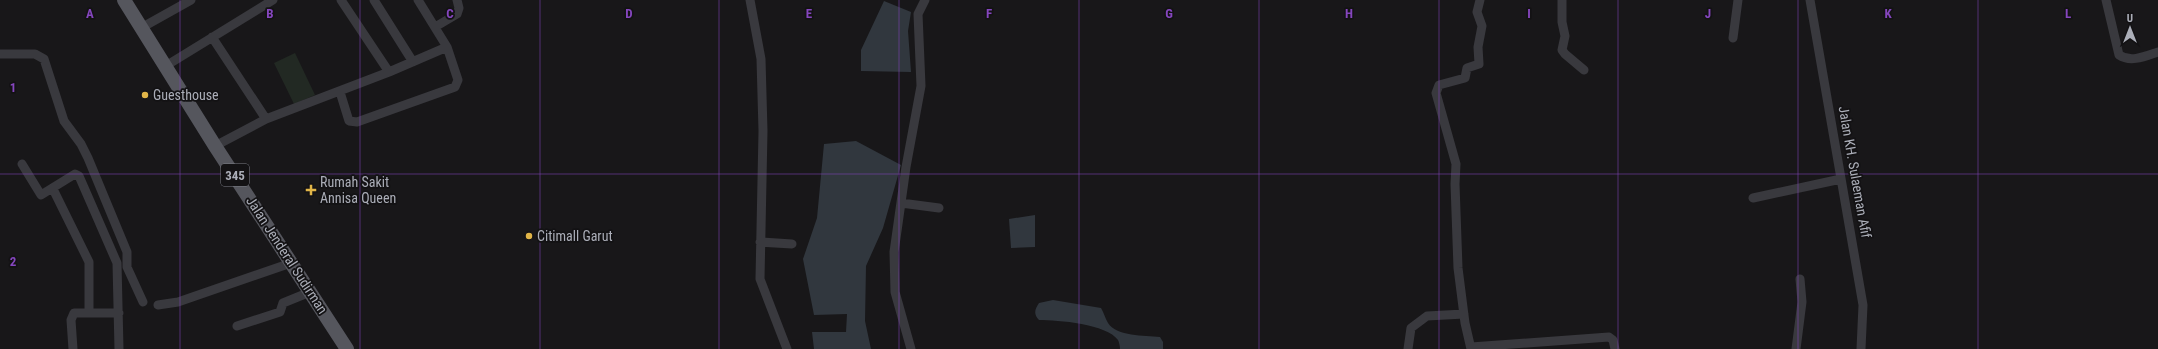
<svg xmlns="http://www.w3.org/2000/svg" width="2158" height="349" viewBox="0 0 2158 349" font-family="'Roboto Condensed',sans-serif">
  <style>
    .green { fill: #222923 }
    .water { fill: #31373e }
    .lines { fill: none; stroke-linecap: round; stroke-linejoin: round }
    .street { stroke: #39393e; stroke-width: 9 }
    .primary { stroke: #55565d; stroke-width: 14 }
    .grid { fill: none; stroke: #8546be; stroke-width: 1; stroke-opacity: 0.55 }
    .poi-dot { fill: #e1b548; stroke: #131214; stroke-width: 1.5 }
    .labels { text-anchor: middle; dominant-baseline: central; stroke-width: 3.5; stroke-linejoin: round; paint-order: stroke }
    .shield { fill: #131214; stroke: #7d7f87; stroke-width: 1 }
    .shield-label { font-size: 13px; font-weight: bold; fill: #abaeb8 }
    .poi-label { font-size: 14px; fill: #abaeb8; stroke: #131214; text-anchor: start }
    .street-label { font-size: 14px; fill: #abaeb8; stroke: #131214 }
    .grid-label { font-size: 13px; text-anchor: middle; font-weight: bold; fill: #8546be; stroke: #131214; stroke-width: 3.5; stroke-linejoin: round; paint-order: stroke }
  </style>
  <rect width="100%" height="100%" fill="#181719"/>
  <path class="green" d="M295,53L315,95L294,104L274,63Z"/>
  <path class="water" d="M884,1L911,12L908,31L911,72L861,71V50Z
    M856,141L901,165L883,228L866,266L865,321L871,349H814L812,332H846L847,314L814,315L803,259L817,218L824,144Z
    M1035,215V247L1011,248L1009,219Z
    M1053,300L1101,308C1104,313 1105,318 1108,323C1117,337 1144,335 1160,337L1163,342V349H1120C1120,346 1119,342 1118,340C1107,324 1058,320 1039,320C1033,314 1035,309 1039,303Z"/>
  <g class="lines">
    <path class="street" d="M341,0L389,72
      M374,0L413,62
      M750,0L761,59L763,131L760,279L787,349
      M1562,0V22L1565,36L1562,50L1565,54L1584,70
      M1810,0L1863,305L1861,349
      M2106,0L2119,55C2131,63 2146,56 2158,52
      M435,27L457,14L459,8L457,0
      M141,28L191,0
      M212,37L266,119
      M1733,38L1738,0
      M0,54H35L44,59L64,121L81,144L88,158L127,252V267L143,302
      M164,67L273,0
      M340,92L349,121L357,122L455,87L458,80L447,47L418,0
      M215,146L266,119L389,72L447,47
      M22,164L41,195L75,174L79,176L117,263L119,349
      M53,189L89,262V313
      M1753,198L1841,179
      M901,203L939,208
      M760,242L792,244
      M158,305L178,302L291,263
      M237,326L280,312L283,303L310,292
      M1471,347L1609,337L1613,340L1615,349
      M73,349L71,320L74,313H119
      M911,349L895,292L894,252L906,167L921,86L918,14L925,0
      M1408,349L1411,328L1427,316L1464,314
      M1471,349L1465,323L1458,268L1455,184L1456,164L1436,93L1439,85L1465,78L1467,68L1479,64L1478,47L1482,26L1477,12L1480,0
      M1796,349L1802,302L1800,279"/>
    <path class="primary" d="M124,0L215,146L347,349"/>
  </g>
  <path class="grid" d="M180,0V349M360,0V349M540,0V349M719,0V349M899,0V349M1079,0V349M1259,0V349M1439,0V349M1618,0V349M1798,0V349M1978,0V349M0,174H2158"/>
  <g class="poi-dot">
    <circle cx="145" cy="95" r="4"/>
    <path d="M309 184h4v4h4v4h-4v4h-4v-4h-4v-4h4z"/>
    <circle cx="529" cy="236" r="4"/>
  </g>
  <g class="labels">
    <rect class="shield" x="221" y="164" width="28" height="22" rx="3"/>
    <g class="shield-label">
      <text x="235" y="175">345</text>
    </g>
    <g class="poi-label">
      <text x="153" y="95">Guesthouse</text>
      <text x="320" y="182">Rumah Sakit<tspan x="320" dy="16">Annisa Queen</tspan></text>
      <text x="537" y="236">Citimall Garut</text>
    </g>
    <g class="street-label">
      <text transform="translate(1855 172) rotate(80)">Jalan KH. Sulaeman Afif</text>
      <text transform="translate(287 255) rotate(57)">Jalan Jenderal Sudirman</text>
    </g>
  </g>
  <g class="grid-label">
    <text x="90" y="18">A</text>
    <text x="270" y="18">B</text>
    <text x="450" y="18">C</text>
    <text x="629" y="18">D</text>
    <text x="809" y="18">E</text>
    <text x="989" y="18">F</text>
    <text x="1169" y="18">G</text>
    <text x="1349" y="18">H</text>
    <text x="1529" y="18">I</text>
    <text x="1708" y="18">J</text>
    <text x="1888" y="18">K</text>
    <text x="2068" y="18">L</text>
    <text x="13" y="92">1</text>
    <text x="13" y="266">2</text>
  </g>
  <g transform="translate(2130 28)" stroke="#131214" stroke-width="3" paint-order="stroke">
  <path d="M0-3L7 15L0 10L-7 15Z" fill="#abaeb8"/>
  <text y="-6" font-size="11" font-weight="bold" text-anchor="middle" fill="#abaeb8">U</text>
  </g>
</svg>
